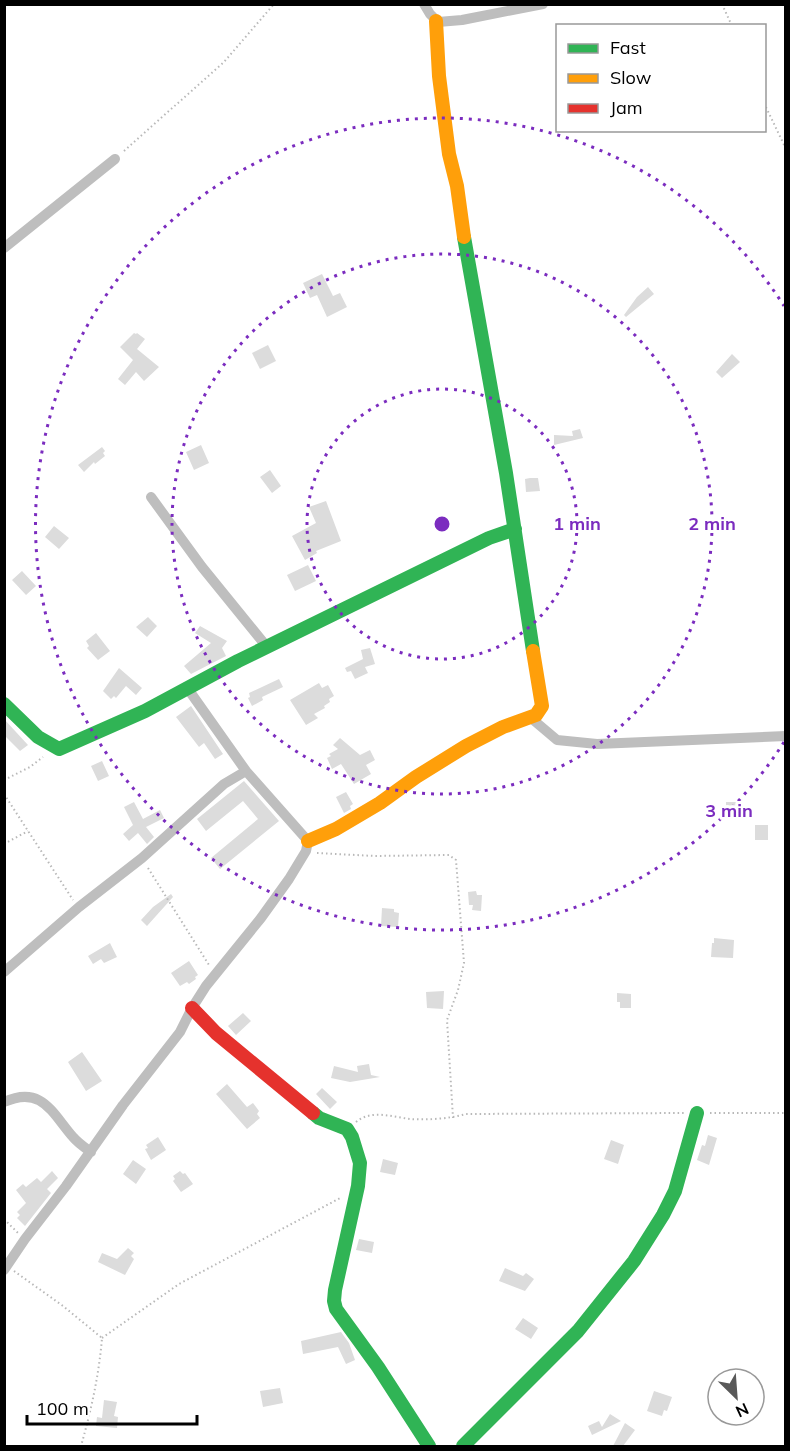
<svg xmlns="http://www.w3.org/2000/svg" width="790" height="1451" viewBox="0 0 790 1451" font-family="Mulish,sans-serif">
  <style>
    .building { fill: #dcdcdc }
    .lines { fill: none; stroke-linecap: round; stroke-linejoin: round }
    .path { stroke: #b8b8b8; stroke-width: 2; stroke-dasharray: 1.5 3; stroke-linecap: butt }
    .street { stroke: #bebebe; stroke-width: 10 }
    .fast { stroke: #30b455; stroke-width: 14 }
    .slow { stroke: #ff9f0a; stroke-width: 14 }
    .jam { stroke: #e5322d; stroke-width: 14 }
    .ring { fill: none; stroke: #7b2cbf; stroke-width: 3; stroke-dasharray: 3 6 }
    .centre { fill: #7b2cbf; stroke: #fff; stroke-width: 3 }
    .ring-label { font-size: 18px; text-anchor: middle; font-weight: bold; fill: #7b2cbf; stroke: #fff; stroke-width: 6; stroke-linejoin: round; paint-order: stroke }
  </style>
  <rect width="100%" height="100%" fill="#fff"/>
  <path class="building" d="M322,274L333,296L340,293L347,307L327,317L317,295L310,298L303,283Z
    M648,287L654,294L626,317L624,315L637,297Z
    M134,333L136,334L137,333L145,339L137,349L159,367L144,381L136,372L125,385L118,379L133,360L120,347Z
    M268,345L276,361L260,369L252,353Z
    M732,354L740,362L722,378L716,372Z
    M580,429L583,438L554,445V435L573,436L572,431Z
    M201,445L209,463L194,470L186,452Z
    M102,447L105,451L103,453L105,456L95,464L94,462L84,472L78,465Z
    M270,470L281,486L272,493L260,477Z
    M530,478H538L540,491L526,492L525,479Z
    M326,501L341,541L316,551L317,553L305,560L292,536L316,523L309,507Z
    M54,526L69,538L59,549L45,537Z
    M308,565L316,581L295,591L287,575Z
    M22,571L36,586L26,595L12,580Z
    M148,617L157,626L147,637L136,627Z
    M200,626L227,641L222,648L226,656L191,674L184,666L211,643L195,633Z
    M96,633L110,651L98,660L87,648L89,646L86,641Z
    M370,648L375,664L365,667L368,673L355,679L351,671L347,672L345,668L363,659L361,650Z
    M119,668L142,688L136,695L126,686L116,698L114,696L111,699L103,691Z
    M279,679L283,687L262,697L263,700L252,706L248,698L250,697L249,693Z
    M319,683L322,688L328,685L334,696L329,699L330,702L324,706L325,708L314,714L318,718L306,725L290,700Z
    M191,706L223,754L215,759L204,743L199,747L176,717Z
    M4,719L28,745L20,751L4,735Z
    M340,738L360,755L370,750L375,760L366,765L371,774L354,784L341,764L332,769L327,758L331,756L329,754L338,749L333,745Z
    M102,761L109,776L98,781L91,766Z
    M244,781L279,821L220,869L211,858L258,819L243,801L206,831L197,819Z
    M346,792L353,804L350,806L351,809L344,813L336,797Z
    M134,802L143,819L160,810L164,818L146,827L154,837L147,844L138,833L129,841L123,834L133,825L124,807Z
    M726,802H741L742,818H731V811H726Z
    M755,825H768V840H755Z
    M476,891L477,895H482L481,911L472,910L473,905H469L468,892Z
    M171,894L173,897L147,926L141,920L153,907Z
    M382,908L394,909V912L399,913L398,927L381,926Z
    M714,938L734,940L733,958L711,957L712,943H714Z
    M110,943L117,957L104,963L101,959L93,964L88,956Z
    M189,961L198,975L195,977L196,979L189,984L187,982L180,986L171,973Z
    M444,991L443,1009L427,1008L426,992Z
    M617,993L631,994V1008H620V1002H617Z
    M243,1013L251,1021L236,1035L228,1026Z
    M82,1052L102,1081L86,1091L68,1062Z
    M369,1064L371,1075L380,1077L350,1082L331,1078L334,1066L358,1072L357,1066Z
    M227,1084L247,1107L253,1103L259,1111L257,1114L260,1118L247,1129L216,1094Z
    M322,1088L337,1102L330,1109L316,1094Z
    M708,1135L717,1138L709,1165L697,1160L702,1145L705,1146Z
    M158,1137L166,1150L151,1160L145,1149L148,1148L146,1145Z
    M611,1140L624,1145L618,1164L604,1159Z
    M383,1159L398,1163L395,1175L380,1172Z
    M133,1160L146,1169L136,1184L123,1174Z
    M52,1171L58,1178L47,1189L51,1193L25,1226L17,1218L20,1215L17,1212L26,1203L16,1190L23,1184L26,1187L37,1178L41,1182Z
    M180,1171L183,1174L185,1173L193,1184L181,1192L173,1181L175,1179L173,1176Z
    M359,1239L374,1242L372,1253L356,1250Z
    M128,1248L134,1253L131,1256L134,1259L125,1275L98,1262L102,1253L117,1259Z
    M505,1268L523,1276L526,1273L534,1279L525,1291L499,1281Z
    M523,1318L538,1328L531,1339L515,1329Z
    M341,1332L349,1343L355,1360L346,1364L338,1347L303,1354L301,1341Z
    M280,1388L283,1403L263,1407L260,1391Z
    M654,1391L672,1397L667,1411L664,1410L662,1416L647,1411Z
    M104,1400L117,1402L114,1416L118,1417L117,1428L96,1426L97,1417L102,1418Z
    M610,1414L621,1421L592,1435L588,1426L599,1421L602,1427Z
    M625,1423L635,1430L623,1446H613Z"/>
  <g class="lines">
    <path class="path" d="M722,4L732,26
      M764,103L786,149
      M124,151L224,62L274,4
      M4,780L30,767L43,757
      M4,794L73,900
      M4,844L28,831
      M317,853L375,856L449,855L456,860L464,963L458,990L447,1020L453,1118
      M148,868L209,965
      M710,1113H786
      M356,1122C372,1109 392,1117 410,1119C428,1120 448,1119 466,1114L684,1113
      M4,1219L18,1233
      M14,1271L63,1306L102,1338C99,1375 91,1411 81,1446
      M102,1338L179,1284L342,1197"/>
    <path class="street" d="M424,4L430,14L438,22L462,20L543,4
      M4,248L115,159
      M151,497L202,567L267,647
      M531,718L557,740L597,744L786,736
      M4,972L79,907L142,858L224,784L246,771
      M4,1102C42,1085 52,1113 73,1137C78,1143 84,1147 91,1152
      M4,1270L25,1239L66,1186L123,1105L180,1032L192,1008L206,986L261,918L289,879L306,851L308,841L246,771L188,689"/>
    <path class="fast" d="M464,237L506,473L533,651
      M4,704L38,737L59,749L145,711L238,661L489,538L515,529
      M313,1113L319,1118L347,1129L352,1137L360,1163L358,1186L335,1290L334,1301L336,1309L378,1367L429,1446
      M463,1446L578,1331L634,1261L663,1215L675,1191L697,1113"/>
    <path class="slow" d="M436,21L439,76L449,154L457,186L464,237
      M308,841L336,829L380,803L416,777L466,746L503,727L536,715L542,706L533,651"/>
    <path class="jam" d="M192,1008L216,1033L313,1113"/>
  </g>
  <g class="ring">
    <circle cx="442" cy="524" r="135"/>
    <circle cx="442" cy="524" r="270"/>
    <path d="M784 742A406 406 0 1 1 784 306"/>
  </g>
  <circle cx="442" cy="524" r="9" class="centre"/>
  <g class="ring-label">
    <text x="577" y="530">1 min</text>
    <text x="712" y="530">2 min</text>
    <text x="729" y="817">3 min</text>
  </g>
  <rect width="790" height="1451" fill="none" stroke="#000000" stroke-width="12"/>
  <rect x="556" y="24" width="210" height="108" fill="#ffffff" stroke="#999999" stroke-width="1.5"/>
  <rect x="568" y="44" width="30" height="9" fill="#30b455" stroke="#999999" stroke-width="1.5"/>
  <text x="610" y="54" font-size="18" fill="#000000">Fast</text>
  <rect x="568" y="74" width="30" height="9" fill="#ff9f0a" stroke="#999999" stroke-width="1.5"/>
  <text x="610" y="84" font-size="18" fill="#000000">Slow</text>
  <rect x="568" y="104" width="30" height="9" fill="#e5322d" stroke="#999999" stroke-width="1.5"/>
  <text x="610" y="114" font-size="18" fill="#000000">Jam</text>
  <g transform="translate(736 1397) rotate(155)"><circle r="28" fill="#ffffff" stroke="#999999" stroke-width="1.5"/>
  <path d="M0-4.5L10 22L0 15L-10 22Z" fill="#595959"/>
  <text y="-9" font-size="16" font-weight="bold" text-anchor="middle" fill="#000000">N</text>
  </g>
  <path d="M27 1415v9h170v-9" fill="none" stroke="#000000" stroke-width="3"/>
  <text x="36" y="1415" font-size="18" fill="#000000" stroke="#ffffff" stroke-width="4.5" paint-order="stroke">100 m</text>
</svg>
